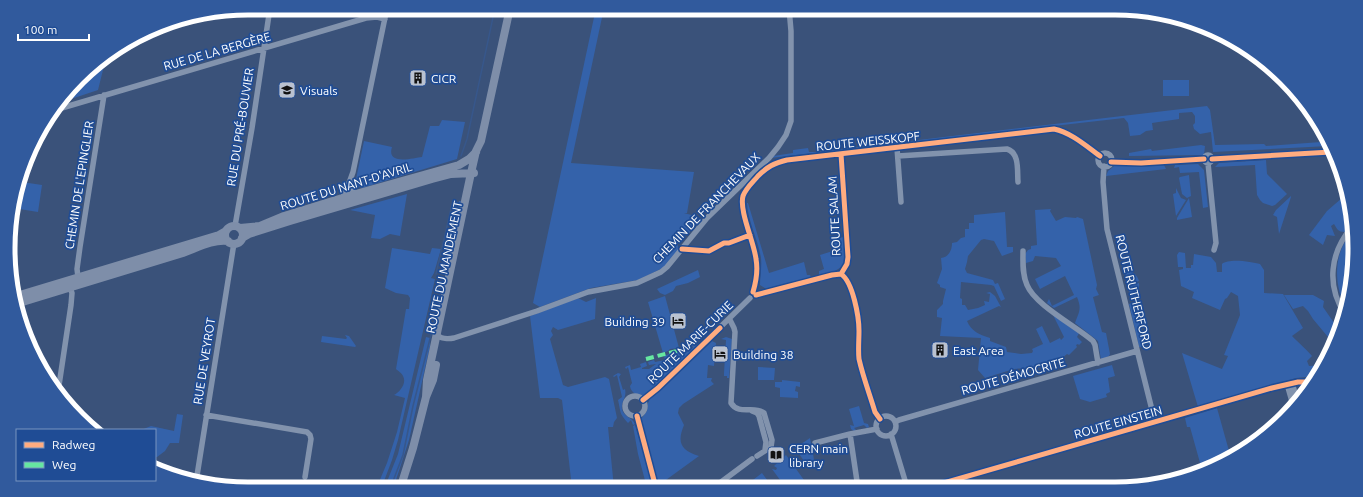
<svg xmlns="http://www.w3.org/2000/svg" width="1363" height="497" viewBox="0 0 1363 497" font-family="Ubuntu,sans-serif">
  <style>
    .green { fill: #3462aa }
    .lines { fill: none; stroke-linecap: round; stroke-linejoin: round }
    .stream { stroke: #37578b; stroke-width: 1.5 }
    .street { stroke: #8293ad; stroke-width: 5.5 }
    .secondary { stroke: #7e8ea9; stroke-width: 8 }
    .quiet { stroke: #66e7a1; stroke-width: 4; stroke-dasharray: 8 4; stroke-linecap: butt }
    .cycleway-casing { stroke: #1f4c95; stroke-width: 8 }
    .cycleway { stroke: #ffac80; stroke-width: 5 }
    .labels { text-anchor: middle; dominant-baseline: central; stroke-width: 3.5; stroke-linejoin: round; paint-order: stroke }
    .street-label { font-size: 12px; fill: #fff; stroke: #1f4c95 }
    .poi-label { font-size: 12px; fill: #fff; stroke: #1f4c95; text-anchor: start }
    .rim { fill: none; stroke: #fff; stroke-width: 5 }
  </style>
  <rect width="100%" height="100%" fill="#3a527a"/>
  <path class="green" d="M596,8H604L571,163L694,172L687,213H684L695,216L692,230H690V233L679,231L677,243L679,249L665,267L638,280L591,288L540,307L533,303Z
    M106,58L98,90L62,102L90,68Z
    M1163,80H1189V96H1163Z
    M1207,106L1210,110L1215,145L1264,144L1266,146L1321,142V128H1323L1329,146L1213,152L1211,132L1200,134L1194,129L1193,125L1195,123V116L1192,112L1179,113V119L1152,123L1153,130L1146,131L1140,135L1130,136L1128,123L1124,118L770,158L773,156L793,153V150L808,148L809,152H817Z
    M442,120L465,122L457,159L362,188L358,186L356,179L364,141L392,147C386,166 413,158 422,157L430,126H439Z
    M1201,145L1205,146L1204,155L1129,156V153L1151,149L1152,151Z
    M1266,160L1267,174L1287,194L1275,205L1272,206L1263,203L1260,200L1257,195L1255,165L1215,167L1219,163Z
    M1198,164L1204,170L1208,207L1203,208L1199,172L1180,173L1179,167L1174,168L1175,165Z
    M1164,165L1166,169L1106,176L1108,171L1114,166Z
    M1189,175L1191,196L1187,198L1182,194L1179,178L1180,177Z
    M22,182L42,185L38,212L13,208Z
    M1176,188L1181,198L1186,200L1176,216L1173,194L1176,193Z
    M407,194L400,236L390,234L380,239L371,238L375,215L350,210Z
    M1291,196V197L1279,234L1277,217L1273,215L1276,210Z
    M1189,198L1192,217L1177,220V218Z
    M1342,198L1346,230L1345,232C1338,232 1337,229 1334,224L1331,226L1335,236L1327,235L1323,245L1309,235L1327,211Z
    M459,201H461L446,275L442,274Z
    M747,203H748L769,273L804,262L807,275H810L811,277L768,290L760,285C760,276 762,267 761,258C758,239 748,222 747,203Z
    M1051,209L1050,211L1056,221L1065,217L1076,218L1077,217L1083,219L1097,285L1096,289L1099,295L1093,297L1102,332L1106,333L1110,354L1109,356L1101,360L1098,341L1075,323C1079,312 1082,309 1077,297L1054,308L1047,303L1049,299L1052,306L1074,295L1065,276L1040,289L1035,279L1061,266L1056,258L1035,256L1033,261L1026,263L1025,254L1028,250L1031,249V246L1037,245L1035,210Z
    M1005,212L1007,247H1013V252L1002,256L994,241L984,239L981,240L968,256L967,262L965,269L967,273L993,280L995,284L998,283L1005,299L1001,301L994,286L991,285L961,282L960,298L962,299V305H965L968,310L978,308L985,305L984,301L989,302L990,294L986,293L990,292L995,296L1001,307L999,306L967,321C971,331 980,335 990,338V341L1006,347L1007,352L1021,354L1032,353L1033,351L1032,349L1043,344L1036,329L1042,326L1050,343L1060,338L1061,340L1064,337L1053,315L1079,333L1077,337L1082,342L1079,345L1078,344L1076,345L1077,347L1069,355L1067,354L1061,359L1060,358L1045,367L1014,369L985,378L978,370L981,338L940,336L942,318L937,317V310L943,304V301L946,289L940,287V285L937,283L942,269L941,258C949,257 952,250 952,243L957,242L961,238L965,237V229H969V223H974V215Z
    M1352,233L1347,309C1333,287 1333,251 1352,233Z
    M843,237C844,253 850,266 832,272C827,273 823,275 819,275V271L824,269L820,255L836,250L833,240Z
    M392,248L430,254L432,248L441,249L434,273L431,278L435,279L398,440L392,460L381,489H376L387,463L397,432L405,398L394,395C400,392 407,383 403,376C402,373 398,371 396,369L406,309H409L410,298L408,295L396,293L385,288Z
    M1179,252L1185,253L1186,268H1191V265H1193L1194,254L1211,257L1216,263L1217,272H1222V264C1229,258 1252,262 1260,264L1264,270V293L1283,294L1303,328L1292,336C1297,341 1309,352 1312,356L1307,361L1309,366L1324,365L1315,378L1306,377L1296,378L1198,407L1182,353L1222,369L1228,356L1224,355L1240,315L1238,296L1231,292L1227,298L1225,299L1220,310L1192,298L1194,292L1181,286L1179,270L1183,269V267H1178L1177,255Z
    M1124,268C1131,270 1137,274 1139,281L1130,284V285L1139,283C1140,290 1137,295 1131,299Z
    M698,270L700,277L688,283L676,286L673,291L665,295L660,293L657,289Z
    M1284,295H1313L1324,301L1323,307L1339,330L1333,343L1313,319L1308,311L1303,306L1293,309Z
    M665,296L679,348L670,349L668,351L663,353L648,302Z
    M578,298L586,302L596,298L595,319L558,330L553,327L551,331L553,335L550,339L563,385L568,387L605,377L609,379L617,418L614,422L613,427H608L614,488H572L562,400L558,398H540L530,316Z
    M1132,303L1133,307L1136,306L1145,346L1139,347L1129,304Z
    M322,336L346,339L347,338L345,335L349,336L356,346L355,347L321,342Z
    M426,337L430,338V346L409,440L393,489H384L398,454Z
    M726,337L732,339L729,378H727V376H724V373L726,340L721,339Z
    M712,341L716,343L714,366L708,365L707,378H712L711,381L714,384L683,404L679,408L678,413L684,425C677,442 680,450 699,456L659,485L641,423V419L647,411L648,403L650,399L660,391Z
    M695,344L697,346L658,386L645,395C637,396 631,393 630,386L632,383L628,367L626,369L625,367L630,365L631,370L641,367L640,364L646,362L647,366L642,368V369H649L656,364L649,365L648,362L654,360L655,362L665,360L664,356L669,354L671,355H674L675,352L680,351L681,352L693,348L692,345Z
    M1112,365L1115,376L1108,378L1110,392L1106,394L1107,397L1090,402L1080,399L1073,376Z
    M758,367L775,368L774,380H758Z
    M618,373L621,374L619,377L623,390L625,389C627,398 621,401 622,409C624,417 632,417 635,424L633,425L631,420L628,423C619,413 621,413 618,400L622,397L617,375L614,377L613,376Z
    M782,380L800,382V387L796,386L795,391L798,392V398L780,397V388L775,387V382H782Z
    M859,406L864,423L868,424L869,427L867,428L864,425L854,428L856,430L854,431L851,429L850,425L854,426L849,409Z
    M1217,408L1231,458L1221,464L1202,470L1190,427H1187L1185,418Z
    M177,414L183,415L179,443H170L165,451L157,457H155V430H141L151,426L174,431Z
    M635,425L652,484V488H647L638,454L633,426Z
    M810,438L815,465L814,466L810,459L804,461L795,448Z
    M786,455L804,480H800L792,486L793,488H786L772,469L776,470L777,468L774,466Z
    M762,473L773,488H748L746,484L748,483H749Z"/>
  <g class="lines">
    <path class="stream" d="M461,156L467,139L495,8
      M436,274L453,200
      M390,489L403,455L413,406L437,311L443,279"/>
    <path class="street" d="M55,110L366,18L377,17L385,19
      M897,148L901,202
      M1098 160a7 7 0 1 1 14 0a7 7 0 1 1-14 0Z
      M1204 159a4 4 0 1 1 8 0a4 4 0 1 1-8 0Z
      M898,156L1007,149C1020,153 1017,171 1018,182
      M1212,159L1331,152
      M1111,162L1141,163L1204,159
      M1208,163L1216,243L1214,250
      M1104,166L1103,182L1107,229L1155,422
      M351,196L353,190L351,178
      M342,199L348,186L353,172L387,8
      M235,226L252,128L270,8
      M682,249L709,251L724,243H729L750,235
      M1023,251C1023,262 1022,274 1027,285C1035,305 1076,326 1093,341L1095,345L1098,363
      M841,274C853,282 859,317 859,331C859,340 858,350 859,359C863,377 870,395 875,412L880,419
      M841,274L847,264L848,257L841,154
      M78,277L77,269L80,247L104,95
      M753,292C756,282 758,270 756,259C754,242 739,211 743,196C746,188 753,182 758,176C767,167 774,163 787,160L1054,129C1072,133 1086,146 1100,156
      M756,295L832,275L841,274
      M1345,314C1326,286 1330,252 1352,227
      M730,320L734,328L735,332L731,403C739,416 754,405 764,413L772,440L771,447L757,456
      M437,335C441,339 449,339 454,338L537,311L588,292L637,283L661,272L667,267L707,218L769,158L778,147L786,135L791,121V31L789,8
      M1294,383L1293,386L1297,400
      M1287,384L1293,405
      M58,392L71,305L72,293L70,288
      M625 406a10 10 0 1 1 20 0a10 10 0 1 1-20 0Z
      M643,400L658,388L750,298
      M752,411L757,413L759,416L766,442L765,450
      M206,415L307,432L310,435L311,439L305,477
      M637,416L656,488
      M876 426a10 10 0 1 1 20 0a10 10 0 1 1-20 0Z
      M895,422L899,420L1137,351
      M850,434L858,488
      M891,434L907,487
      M815,443L850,434L877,429
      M196,482L234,243
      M930,487L1272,388L1298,382H1312
      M713,488L752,459"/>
    <path class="secondary" d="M225 235a9 9 0 1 1 18 0a9 9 0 1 1-18 0Z
      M240,228L260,226L284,216L352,195L459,165L469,159L476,152
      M242,238L249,234L290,221L432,179L451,174L474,173
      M13,297L199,241L219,235L226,231
      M16,304L183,253C197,248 213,239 228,241
      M426,397L427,380L471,173L476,151L481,141L510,8
      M400,489L413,448L426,397L433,380L436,365"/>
    <path class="quiet" d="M646,359L680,350"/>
    <g class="cycleway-casing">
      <path id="cycleway" d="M1212,159L1331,152
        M1111,162L1141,163L1204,159
        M682,249L709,251L724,243H729L750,235
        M841,274C853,282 859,317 859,331C859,340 858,350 859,359C863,377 870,395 875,412L880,419
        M841,274L847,264L848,257L841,154
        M753,292C756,282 758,270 756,259C754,242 739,211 743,196C746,188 753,182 758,176C767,167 774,163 787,160L1054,129C1072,133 1086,146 1100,156
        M756,295L832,275L841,274
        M643,400L658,388L720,328
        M637,416L656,488
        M930,487L1272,388L1298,382H1312"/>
    </g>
    <use href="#cycleway" class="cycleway"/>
  </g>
  <defs>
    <g id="building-square" transform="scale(0.9)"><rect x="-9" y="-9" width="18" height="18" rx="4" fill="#bac2d0" stroke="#1f4c95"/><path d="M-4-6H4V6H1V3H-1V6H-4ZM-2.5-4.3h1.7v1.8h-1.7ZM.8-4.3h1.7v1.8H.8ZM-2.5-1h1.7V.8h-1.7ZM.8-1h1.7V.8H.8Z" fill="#111"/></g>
    <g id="school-square" transform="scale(0.9)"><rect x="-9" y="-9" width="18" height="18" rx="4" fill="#bac2d0" stroke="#1f4c95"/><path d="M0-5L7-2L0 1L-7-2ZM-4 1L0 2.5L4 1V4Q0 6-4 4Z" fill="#111"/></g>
    <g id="hotel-square" transform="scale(0.9)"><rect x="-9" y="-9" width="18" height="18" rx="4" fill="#bac2d0" stroke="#1f4c95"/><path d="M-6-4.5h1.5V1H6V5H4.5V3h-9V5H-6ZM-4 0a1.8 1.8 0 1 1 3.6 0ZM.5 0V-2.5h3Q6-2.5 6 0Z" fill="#111"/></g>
    <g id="library-square" transform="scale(0.9)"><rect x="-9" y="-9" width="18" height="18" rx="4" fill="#bac2d0" stroke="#1f4c95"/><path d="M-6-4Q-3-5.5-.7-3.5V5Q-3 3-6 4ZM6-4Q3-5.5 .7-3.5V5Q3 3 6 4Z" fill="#111"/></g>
  </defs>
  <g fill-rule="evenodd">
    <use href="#building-square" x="418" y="78"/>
    <use href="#school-square" x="287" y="90"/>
    <use href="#hotel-square" x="678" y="321"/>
    <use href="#building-square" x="940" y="350"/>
    <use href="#hotel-square" x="720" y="354"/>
    <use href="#library-square" x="776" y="455"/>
  </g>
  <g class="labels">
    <g class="street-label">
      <text transform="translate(217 51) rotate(-16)">RUE DE LA BERGÈRE</text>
      <text transform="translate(240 127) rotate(-81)">RUE DU PRÉ-BOUVIER</text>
      <text transform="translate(868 141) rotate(-6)">ROUTE WEISSKOPF</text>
      <text transform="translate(79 185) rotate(-81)">CHEMIN DE L'EPINGLIER</text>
      <text transform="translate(346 186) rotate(-17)">ROUTE DU NANT-D'AVRIL</text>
      <text transform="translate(706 208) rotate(-46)">CHEMIN DE FRANCHEVAUX</text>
      <text transform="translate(834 216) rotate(-93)">ROUTE SALAM</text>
      <text transform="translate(444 267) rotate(-78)">ROUTE DU MANDEMENT</text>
      <text transform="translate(1134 292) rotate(76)">ROUTE RUTHERFORD</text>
      <text transform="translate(690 342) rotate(-44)">ROUTE MARIE-CURIE</text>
      <text transform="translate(204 361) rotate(-81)">RUE DE VEYROT</text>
      <text transform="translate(1013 376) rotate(-16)">ROUTE DÉMOCRITE</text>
      <text transform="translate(1118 422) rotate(-16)">ROUTE EINSTEIN</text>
    </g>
    <g class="poi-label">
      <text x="431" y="78">CICR</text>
      <text x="300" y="90">Visuals</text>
      <text x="665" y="321" text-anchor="end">Building 39</text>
      <text x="953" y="350">East Area</text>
      <text x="733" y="354">Building 38</text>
      <text x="789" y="448">CERN main<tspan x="789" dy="14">library</tspan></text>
    </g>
  </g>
  <path d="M0 0H1363V497H0ZM248 15H1115A233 233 0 0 1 1348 248V249A233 233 0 0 1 1115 482H248A233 233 0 0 1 15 249V248A233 233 0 0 1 248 15Z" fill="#315a9d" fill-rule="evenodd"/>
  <path class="rim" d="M248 15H1115A233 233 0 0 1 1348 248V249A233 233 0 0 1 1115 482H248A233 233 0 0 1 15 249V248A233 233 0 0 1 248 15Z"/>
  <rect x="16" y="429" width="140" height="52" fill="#1f4c95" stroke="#7994bf"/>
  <rect x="24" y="442" width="20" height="6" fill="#ffac80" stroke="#7994bf"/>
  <text x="52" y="449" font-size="12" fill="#ffffff">Radweg</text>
  <rect x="24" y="462" width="20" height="6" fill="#66e7a1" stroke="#7994bf"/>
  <text x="52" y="469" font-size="12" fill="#ffffff">Weg</text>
  <path d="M18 34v6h71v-6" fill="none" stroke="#ffffff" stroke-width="2"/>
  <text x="24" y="34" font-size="12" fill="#ffffff" stroke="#1f4c95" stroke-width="3" paint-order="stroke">100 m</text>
</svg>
